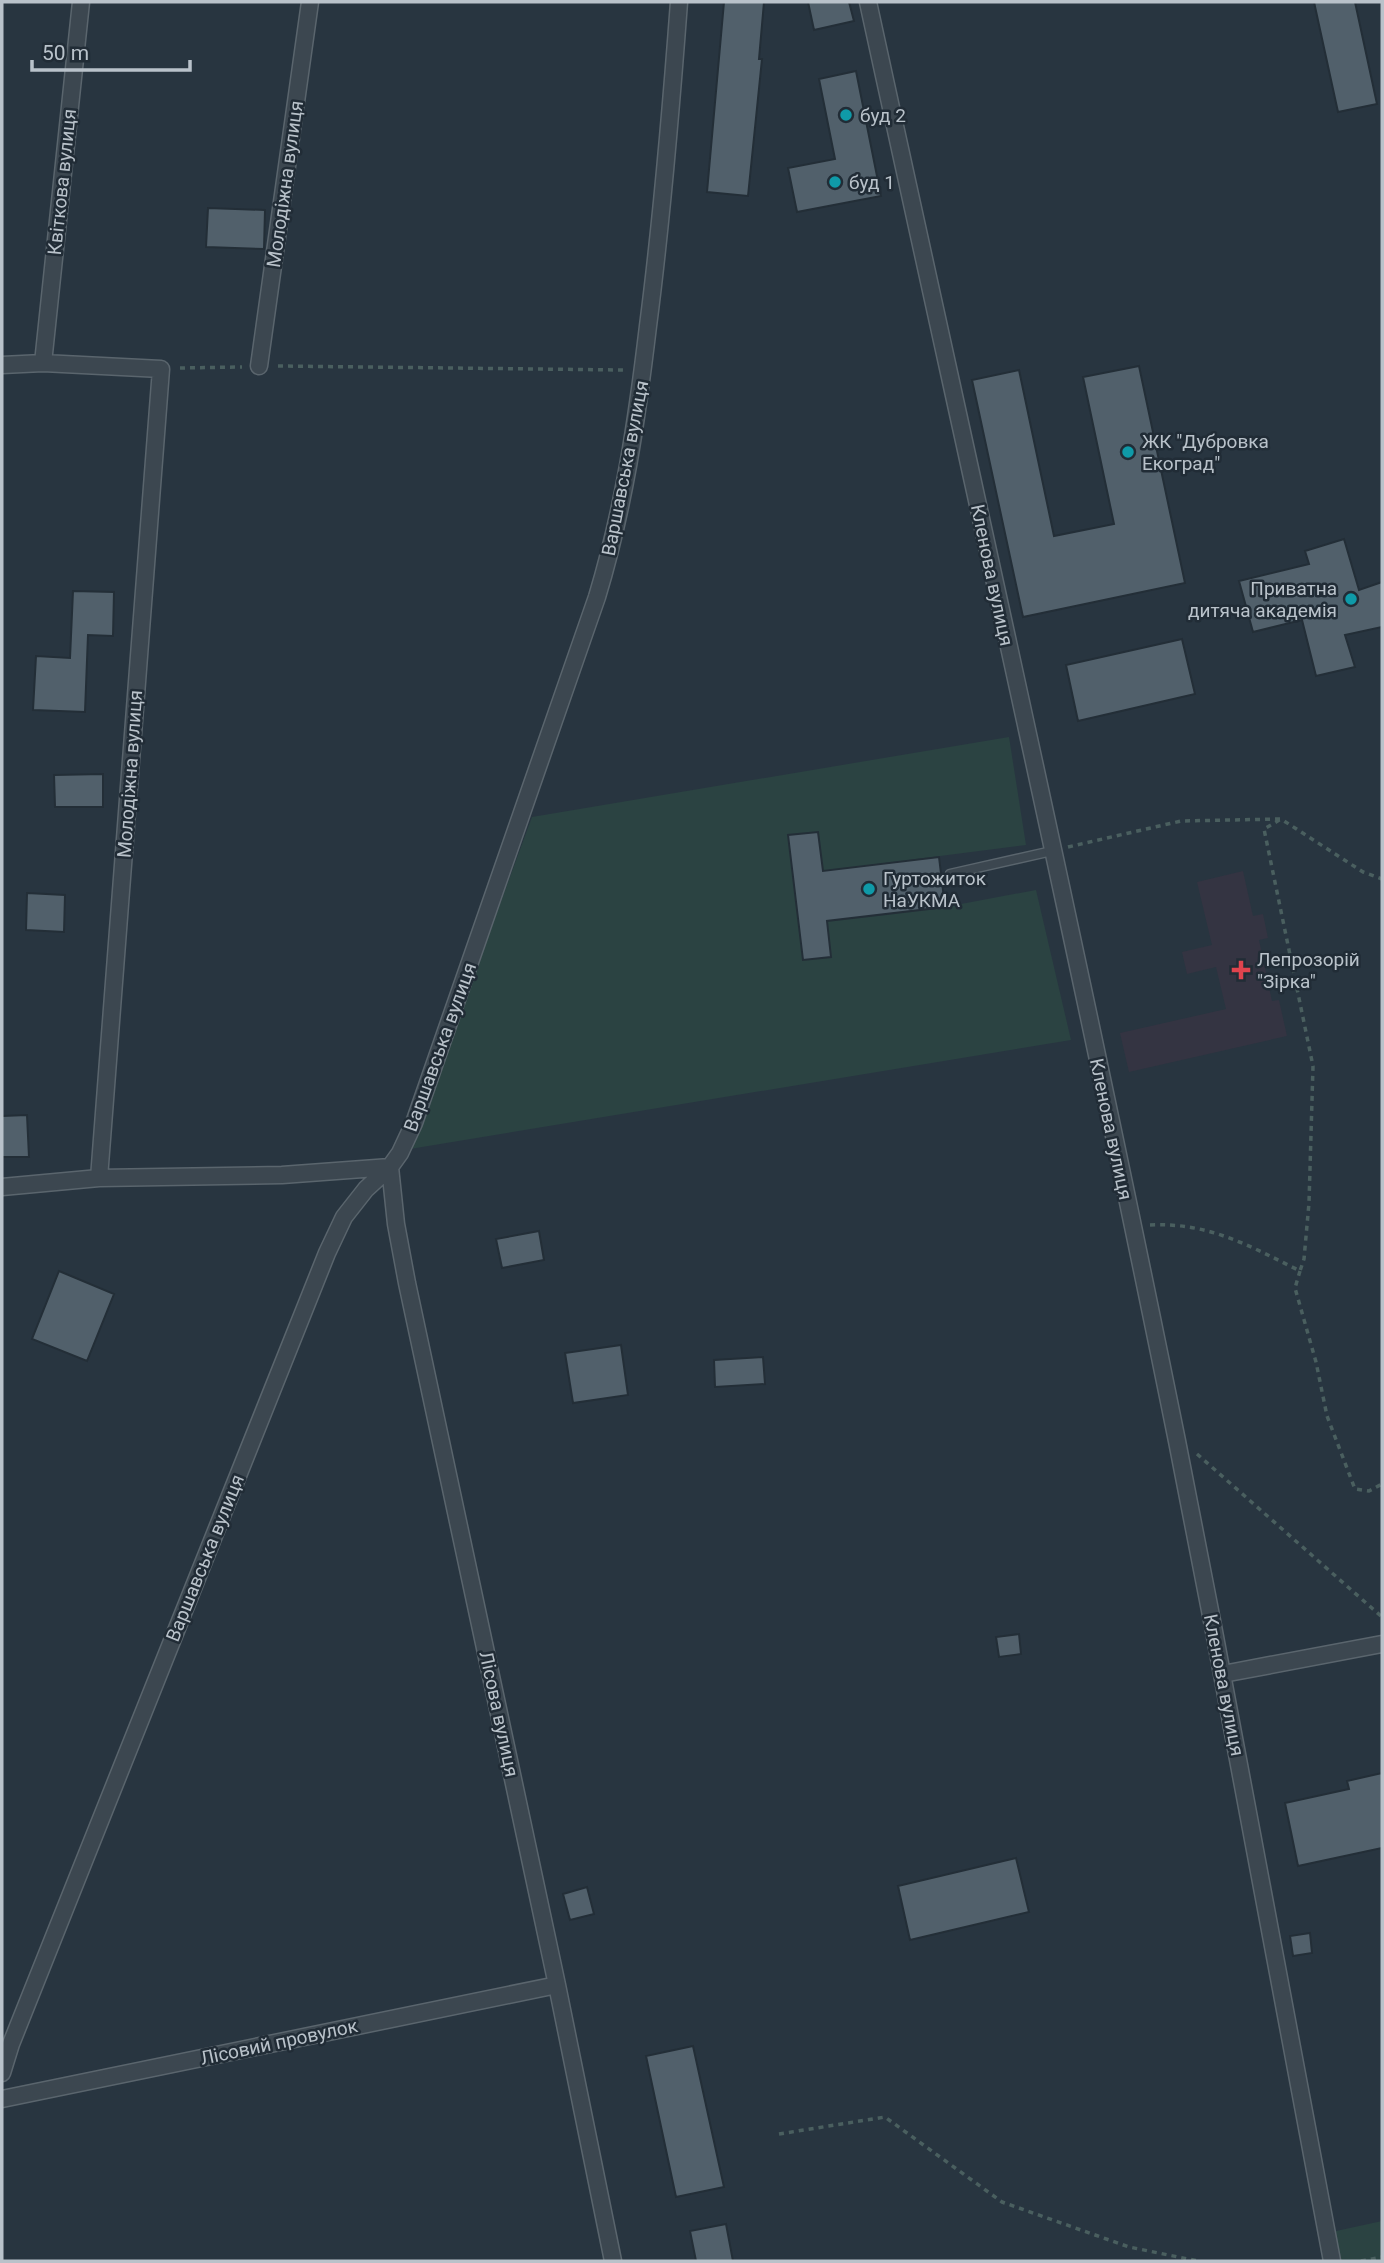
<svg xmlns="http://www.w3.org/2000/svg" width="1384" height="2263" viewBox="0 0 1384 2263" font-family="Roboto,sans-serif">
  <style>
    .medical { fill: #343442 }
    .green { fill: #2b4342 }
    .building { fill: #51606b; stroke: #232e37; stroke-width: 2 }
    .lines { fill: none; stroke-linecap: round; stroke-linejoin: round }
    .service-casing { stroke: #5a656d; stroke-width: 11 }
    .minor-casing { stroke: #5a656d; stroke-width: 19 }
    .path { stroke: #4a5f5f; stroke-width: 3.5; stroke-dasharray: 5 5; stroke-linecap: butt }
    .service { stroke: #3c4750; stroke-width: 8 }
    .minor { stroke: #3c4750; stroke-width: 16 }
    .culture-dot { fill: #0f9aa8; stroke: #212c36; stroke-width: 2.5 }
    .health-dot { fill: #e0444e; stroke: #212c36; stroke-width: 2.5 }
    .labels { text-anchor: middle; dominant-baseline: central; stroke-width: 5; stroke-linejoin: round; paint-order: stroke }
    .poi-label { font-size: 19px; fill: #b9c2ca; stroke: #212c36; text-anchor: start }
    .street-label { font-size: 19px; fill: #b9c2ca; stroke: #212c36 }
  </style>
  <rect width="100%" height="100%" fill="#283540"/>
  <path class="medical" d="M1243,871L1253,916L1263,914L1268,938L1259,940L1272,1001L1279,1000L1287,1036L1129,1072L1120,1033L1226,1009L1216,967L1187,974L1182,952L1212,945L1197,882Z"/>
  <path class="green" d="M1009,737L1026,845L823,871L818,832L788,835L803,960L831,957L827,921L945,907L1036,890L1071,1040L410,1149L532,817Z
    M1382,2221V2261H1332L1327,2233Z"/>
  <path class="building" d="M724,2H764L759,59H762L748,196L707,192Z
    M808,2H849L854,21L814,30Z
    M1314,2H1355L1377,104L1338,112Z
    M856,71L881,196L797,212L788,168L835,159L819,79Z
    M208,208L265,210L264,249L206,247Z
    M1139,366L1185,583L1023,617L972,380L1019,370L1054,536L1114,524L1083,377Z
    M1344,539L1359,590L1382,582V627L1345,635L1355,667L1316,676L1302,620L1253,632L1239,581L1309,564L1305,551Z
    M73,591L114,592L113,636L88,635L85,712L33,710L36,656L70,658Z
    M1182,639L1195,694L1078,721L1066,665Z
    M103,774V807H55L54,775Z
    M818,832L823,871L939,857L945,907L827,921L831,957L803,960L788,835Z
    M27,893L65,895L64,932L26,930Z
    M27,1115L29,1157H2V1116Z
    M539,1231L544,1260L502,1268L496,1239Z
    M59,1271L114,1294L87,1361L32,1339Z
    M621,1345L628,1395L573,1403L565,1353Z
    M763,1357L765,1384L715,1387L714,1360Z
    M1019,1634L1021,1654L999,1657L996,1637Z
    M1382,1773V1848L1298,1866L1285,1803L1349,1789L1347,1781Z
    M1016,1858L1029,1912L910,1940L898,1886Z
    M587,1887L594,1914L570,1920L563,1894Z
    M1310,1933L1312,1953L1293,1956L1290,1936Z
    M693,2046L724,2187L676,2197L646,2056Z
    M726,2224L733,2261H696L690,2231Z"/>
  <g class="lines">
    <g class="service-casing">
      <path id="service" d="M950,874L1052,851"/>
    </g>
    <g class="minor-casing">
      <path id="minor" d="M868,2C972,481 1080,960 1177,1441C1231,1714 1281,1988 1332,2261
        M43,363L81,2
        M2,365L43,363L161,369L99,1178
        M259,366L310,2
        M2,1187L99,1178L282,1175L390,1167L396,1224L407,1283L557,1985L613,2261
        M1223,1674L1382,1644
        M2,2073L11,2044L327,1253L344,1217L366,1189L390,1167L400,1153L414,1123L597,597C624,508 637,419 648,326C662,218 671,110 679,2
        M2,2099L557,1985"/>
    </g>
    <path class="path" d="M278,366L623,370
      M180,368L242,367
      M1068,847L1181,821L1281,819L1363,872L1382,879
      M1150,1225C1208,1222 1250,1246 1300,1271L1304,1259L1309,1203L1313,1066L1264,829L1281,819
      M1300,1271L1295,1288L1316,1362L1327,1416L1355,1489L1369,1491L1382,1484
      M1197,1454L1382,1617
      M779,2134L885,2117L1002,2202L1129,2247L1198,2261
      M1361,2261L1382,2257"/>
    <use href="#service" class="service"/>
    <use href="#minor" class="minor"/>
  </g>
  <g class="culture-dot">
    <circle cx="846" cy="115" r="7"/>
    <circle cx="835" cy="182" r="7"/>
    <circle cx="1128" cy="452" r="7"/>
    <circle cx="1351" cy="599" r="7"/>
    <circle cx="869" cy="889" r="7"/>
  </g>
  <path class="health-dot" d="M1237.5 959.5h7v7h7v7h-7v7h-7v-7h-7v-7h7z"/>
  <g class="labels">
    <g class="poi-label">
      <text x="860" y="115">буд 2</text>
      <text x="849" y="182">буд 1</text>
      <text x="1142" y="441">ЖК "Дубровка<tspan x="1142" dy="22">Екоград"</tspan></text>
      <text x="1337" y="588" text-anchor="end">Приватна<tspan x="1337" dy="22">дитяча академiя</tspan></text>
      <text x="883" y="878">Гуртожиток<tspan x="883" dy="22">НаУКМА</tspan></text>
      <text x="1257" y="959">Лепрозорій<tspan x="1257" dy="22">"Зірка"</tspan></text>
    </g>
    <g class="street-label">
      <text transform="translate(62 182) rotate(-84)">Квіткова вулиця</text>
      <text transform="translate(285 184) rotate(-82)">Молодіжна вулиця</text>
      <text transform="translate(625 468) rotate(-79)">Варшавська вулиця</text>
      <text transform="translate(992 575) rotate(78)">Кленова вулиця</text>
      <text transform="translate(130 774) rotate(-86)">Молодіжна вулиця</text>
      <text transform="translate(440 1047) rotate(-70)">Варшавська вулиця</text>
      <text transform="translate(1111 1129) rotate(78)">Кленова вулиця</text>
      <text transform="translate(205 1558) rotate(-68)">Варшавська вулиця</text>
      <text transform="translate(1224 1685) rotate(79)">Кленова вулиця</text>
      <text transform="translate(499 1714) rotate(78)">Лісова вулиця</text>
      <text transform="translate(279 2042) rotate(-12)">Лісовий провулок</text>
    </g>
  </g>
  <rect width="1384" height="2263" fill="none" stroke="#b9c2ca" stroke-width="7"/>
  <path d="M32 60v10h158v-10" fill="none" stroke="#b9c2ca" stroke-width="3.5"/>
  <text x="42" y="60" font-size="21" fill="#b9c2ca" stroke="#212c36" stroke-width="5" paint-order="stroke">50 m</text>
</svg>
